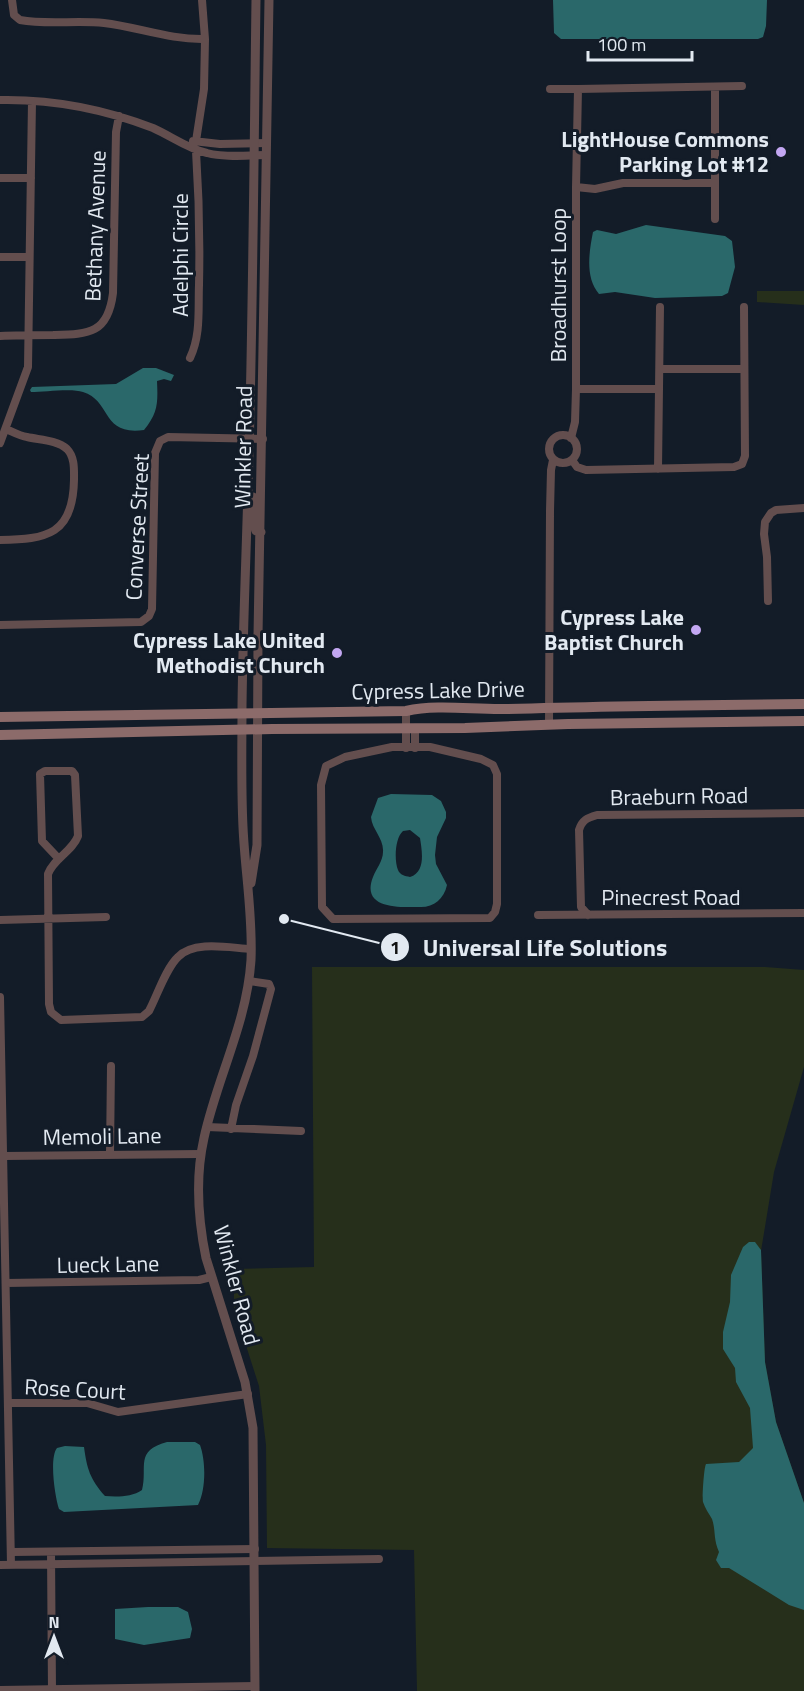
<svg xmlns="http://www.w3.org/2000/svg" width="804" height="1691" viewBox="0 0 804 1691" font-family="'Titillium Web',sans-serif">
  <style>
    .green { fill: #262f1b }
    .water { fill: #2a686a; fill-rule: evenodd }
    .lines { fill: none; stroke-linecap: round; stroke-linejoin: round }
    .minor { stroke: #634e4e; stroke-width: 8 }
    .tertiary { stroke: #634e4e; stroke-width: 9 }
    .secondary { stroke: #8c6b6a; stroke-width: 10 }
    .poi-dot { fill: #c3a7f2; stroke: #131c28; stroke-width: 2 }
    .labels { text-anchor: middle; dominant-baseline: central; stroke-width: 6; stroke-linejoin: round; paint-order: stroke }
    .poi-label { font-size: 22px; font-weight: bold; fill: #e2e9f1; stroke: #131c28; text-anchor: end }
    .street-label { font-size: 22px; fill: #e2e9f1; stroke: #131c28 }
    .leader { fill: none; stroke: #e2e9f1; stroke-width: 2 }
    .callout-dot { fill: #e2e9f1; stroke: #131c28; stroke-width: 2 }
    .mark-label { font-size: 18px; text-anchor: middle; font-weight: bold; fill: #111 }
    .callout-label { font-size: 24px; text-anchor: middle; font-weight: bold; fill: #e2e9f1; stroke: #131c28; stroke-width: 6; stroke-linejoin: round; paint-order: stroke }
  </style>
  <rect width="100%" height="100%" fill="#131c28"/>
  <path class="green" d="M757,291H804V305L757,302Z
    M312,967H765L804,970V1067L774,1172L761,1251L765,1362L776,1422L804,1503V1691H417L414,1550L267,1548L266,1445L259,1386L234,1308V1269L314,1267Z"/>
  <path class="water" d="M553,0H767L766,26L763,37L758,39H561L554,33Z
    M646,225L725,236L732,241L735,267L728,293L722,296L655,298L615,292L599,294C585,278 589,252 593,232L597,230L616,234Z
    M143,368H156L174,375L171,381L164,379L157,381C158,403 158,413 144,430C101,436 112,401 83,392C72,388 44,392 31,392L30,390L32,387L116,384Z
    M391,794L432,795L441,801L446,812V818L437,837L435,855L436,864L447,885C444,899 434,907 421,907C402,907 360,910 373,877C376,869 383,861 383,852C384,838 372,830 371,817L378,798ZM410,830L420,838C422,851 426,872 410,877C405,876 400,875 398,870C394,860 395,838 403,831Z
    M749,1242H755L761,1250L765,1362L776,1422L804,1503V1610L789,1605L729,1568H721L716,1560L719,1552C713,1538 716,1531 712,1519C709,1514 705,1508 703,1502C702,1498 704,1467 706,1464L739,1462L753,1448L750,1408L736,1382L735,1368L723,1349V1332L730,1302L731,1275L743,1247Z
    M167,1442H195L200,1445C206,1461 206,1490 198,1505L64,1512L59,1509C55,1497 49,1458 57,1448L65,1446L84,1447C87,1469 90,1479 105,1496C117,1497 132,1497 142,1490C148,1467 134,1451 167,1442Z
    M148,1607H178L188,1612L192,1629L190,1638L144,1645L115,1639V1609Z"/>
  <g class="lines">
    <path class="minor" d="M12,0L14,15L20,20C47,25 76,20 104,23C138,27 170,40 205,39L202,0
      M715,87V219
      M550,89H578
      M0,100C53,99 104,109 153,128C171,136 188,149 207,153C226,158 247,155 266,155
      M193,141L220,144L267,143
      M196,141L204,89L205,39
      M0,178H31
      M576,187L595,189L623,183H715
      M0,257H29
      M0,336C18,335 35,335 53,335C89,334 108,334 113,293L116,132L119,116
      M190,358C201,335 198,310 199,285C200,240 199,196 196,151
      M660,369H744
      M576,389H659
      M549 449a14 14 0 1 1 28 0a14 14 0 1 1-28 0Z
      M571,438L575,422L576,389V187L578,89L742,86
      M0,443L28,367L32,101
      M572,460L577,467L586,470L734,467L742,464L745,456L744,307
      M658,469L660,307
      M0,540C47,539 73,535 74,480C74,470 75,457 67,449C57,440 40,440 27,437C20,436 13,432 6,429
      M768,601L767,557L764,534L765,522L771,513L776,510L804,508
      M0,625L141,622L149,616L152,609L155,453L160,441L168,437L263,439
      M406,711V748
      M549,724L550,511L551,470L553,460
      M415,729V748
      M392,747H430L481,759L493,765L497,774V904L495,912L490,918L333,919L322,907L321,785L326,766L345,757Z
      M59,859L42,841L40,774L45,771H72L75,775L78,836C72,852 54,858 48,874L49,1004L51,1012L61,1020L142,1017L149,1011C157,996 166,968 178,957C194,940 230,948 251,949
      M538,915L804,913
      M588,915L581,907L579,830C582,820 587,818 597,815L804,813
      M0,920L106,917
      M0,997L11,1565
      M207,1127L301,1131
      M231,1129L236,1105L253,1056L271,989L269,984L249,981
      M110,1154L111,1066
      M4,1156L201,1154
      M6,1283L199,1280L211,1277
      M8,1403H87L118,1412L248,1394
      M12,1552L255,1549
      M51,1552L52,1691
      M0,1565L379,1559
      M0,1690L255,1686"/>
    <path class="tertiary" d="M253,497V517L256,531L261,532
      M251,883L257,845L258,636L269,0
      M255,1691L253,1428L245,1382L206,1258C198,1219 195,1178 204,1138C217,1078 247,1023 251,960C253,915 245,872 243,827C241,787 242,746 242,706C243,621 247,537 249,452C253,301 254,151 256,0"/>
    <path class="secondary" d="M0,717L406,711C438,704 474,710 507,709C606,706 705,705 804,704
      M0,735L272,729L465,728L568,724L804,721"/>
  </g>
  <g class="poi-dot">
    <circle cx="781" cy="152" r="6"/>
    <circle cx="696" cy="630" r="6"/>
    <circle cx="337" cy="653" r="6"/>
  </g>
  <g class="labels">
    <g class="poi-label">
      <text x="769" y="139">LightHouse Commons<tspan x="769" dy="25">Parking Lot #12</tspan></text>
      <text x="684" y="617">Cypress Lake<tspan x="684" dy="25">Baptist Church</tspan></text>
      <text x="325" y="640">Cypress Lake United<tspan x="325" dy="25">Methodist Church</tspan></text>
    </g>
    <g class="street-label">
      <text transform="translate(95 226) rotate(-88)">Bethany Avenue</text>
      <text transform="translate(180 255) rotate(-90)">Adelphi Circle</text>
      <text transform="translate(558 285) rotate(-90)">Broadhurst Loop</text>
      <text transform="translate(243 447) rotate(-89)">Winkler Road</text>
      <text transform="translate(137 527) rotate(-87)">Converse Street</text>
      <text transform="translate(438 690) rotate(-1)">Cypress Lake Drive</text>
      <text transform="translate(679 796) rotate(-1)">Braeburn Road</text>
      <text x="671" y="897">Pinecrest Road</text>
      <text transform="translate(102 1136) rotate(-1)">Memoli Lane</text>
      <text transform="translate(108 1264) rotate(-1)">Lueck Lane</text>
      <text transform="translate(237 1285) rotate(75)">Winkler Road</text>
      <text transform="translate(75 1389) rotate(3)">Rose Court</text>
    </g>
  </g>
  <path class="leader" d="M284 919L395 947"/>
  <g class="callout-dot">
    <circle cx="284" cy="919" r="6"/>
    <circle cx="395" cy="947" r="15"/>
  </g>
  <g class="mark-label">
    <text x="395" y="954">1</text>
  </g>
  <g class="callout-label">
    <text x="545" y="956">Universal Life Solutions</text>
  </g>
  <g transform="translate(54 1637)" stroke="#131c28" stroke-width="4.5" paint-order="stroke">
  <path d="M0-4.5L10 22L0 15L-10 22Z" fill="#e2e9f1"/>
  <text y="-9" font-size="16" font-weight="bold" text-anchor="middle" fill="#e2e9f1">N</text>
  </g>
  <path d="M588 51v9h104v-9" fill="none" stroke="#e2e9f1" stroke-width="3"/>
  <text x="597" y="51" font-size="18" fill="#e2e9f1" stroke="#131c28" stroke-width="4.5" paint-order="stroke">100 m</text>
</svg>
